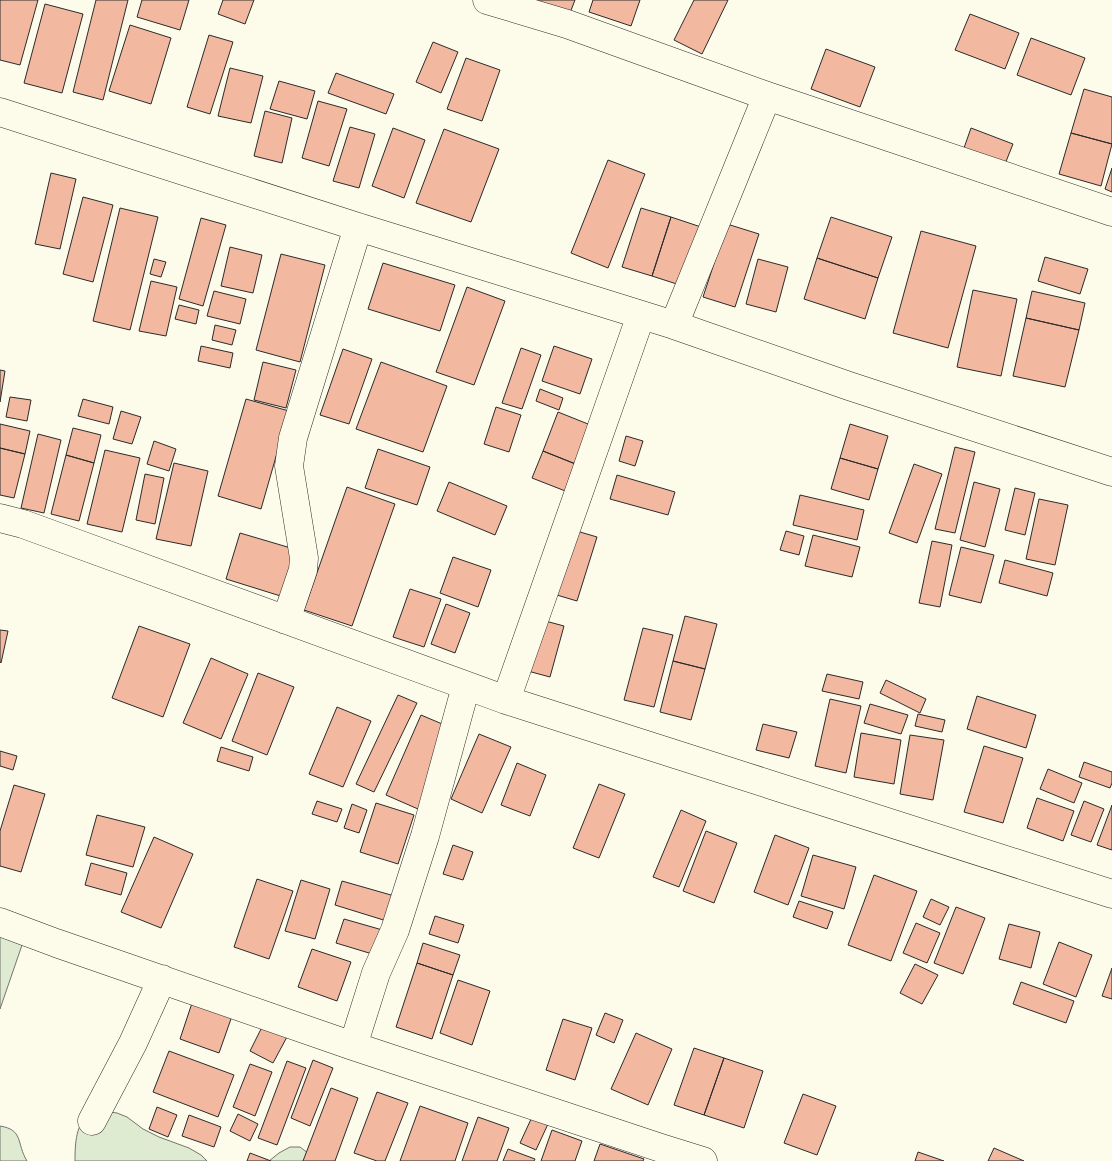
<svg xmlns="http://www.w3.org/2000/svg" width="1112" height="1161" viewBox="0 0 1112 1161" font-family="Merriweather,serif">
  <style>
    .green { fill: #deebd1; stroke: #74746e }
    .building { fill: #f2b8a0; stroke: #2b2b2b }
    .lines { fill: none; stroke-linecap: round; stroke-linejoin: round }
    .minor-casing { stroke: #2b2b2b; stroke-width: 29 }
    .minor { stroke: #fdfbea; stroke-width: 28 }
  </style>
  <rect width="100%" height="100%" fill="#fdfbea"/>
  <path class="green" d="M0,926L22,945L0,1009Z
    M103,1111L117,1113L127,1117L143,1129L159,1137L189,1148L201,1155L207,1161H75C75,1149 75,1125 87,1117C91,1114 98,1113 103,1111Z
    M0,1126C24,1130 16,1143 27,1161H0Z
    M290,1147H300L318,1161H269L279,1153Z"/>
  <path class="building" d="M0,0H38L20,65L0,60Z
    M96,0H128L103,100L73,92Z
    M142,0H189L180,30L137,17Z
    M223,0H254L245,24L218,14Z
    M523,0H575L568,18Z
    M593,0H640L631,26L589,12Z
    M694,0H728L702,54L674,40Z
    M45,4L83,14L62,93L24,83Z
    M970,14L1019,33L1005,69L955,50Z
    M130,25L171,38L151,104L109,91Z
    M209,35L233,42L210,114L187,107Z
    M1031,38L1085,58L1071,95L1017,75Z
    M433,42L458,52L441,93L416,82Z
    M826,49L875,67L860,107L811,89Z
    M466,58L500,70L482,121L447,109Z
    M230,68L263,76L251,123L218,116Z
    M336,73L394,94L386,114L328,93Z
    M279,81L315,91L307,119L270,109Z
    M1084,89L1112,97V144L1071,133Z
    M318,101L347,109L329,166L302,158Z
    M265,111L292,118L282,163L254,156Z
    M350,127L375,134L359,188L333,181Z
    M393,128L425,140L404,198L372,186Z
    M971,128L1013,144L1005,164L964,148Z
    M444,129L499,149L471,222L416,203Z
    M1071,133L1112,144L1101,186L1059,174Z
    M608,160L645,174L608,268L571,253Z
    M1112,168V192L1105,189Z
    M51,173L76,179L60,249L35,244Z
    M83,197L113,205L93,282L63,274Z
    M120,208L158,217L130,330L93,321Z
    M641,208L671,217L652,276L622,267Z
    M671,217L704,228L686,287L652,276Z
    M831,217L892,237L878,278L817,258Z
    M201,218L226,225L203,306L179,299Z
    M727,224L759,234L735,307L703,297Z
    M921,231L976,246L948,348L893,333Z
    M230,247L262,255L253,293L221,286Z
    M281,254L325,265L300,362L256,350Z
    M1045,257L1088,269L1080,294L1038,281Z
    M817,258L878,278L865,319L804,299Z
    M154,259L166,262L161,277L150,274Z
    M758,259L788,267L776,312L746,304Z
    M383,263L455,285L440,331L368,309Z
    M151,281L177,287L166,336L139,331Z
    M467,287L505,301L474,385L436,372Z
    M973,290L1017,299L1001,376L957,367Z
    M214,291L246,299L240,324L207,316Z
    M1032,291L1085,303L1079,330L1026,318Z
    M179,305L199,310L196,324L175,319Z
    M1026,318L1079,330L1065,387L1013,376Z
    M215,325L236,330L232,345L212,340Z
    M201,346L233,353L230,368L198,361Z
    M554,346L592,359L580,394L542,381Z
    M521,348L541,355L522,409L502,403Z
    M343,349L372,359L349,424L320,415Z
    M263,362L296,370L286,408L254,400Z
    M381,362L447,386L423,452L356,429Z
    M0,370L5,371L0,402Z
    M540,389L563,398L559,410L536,401Z
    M10,397L31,400L27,421L6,417Z
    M83,399L113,407L109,424L78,416Z
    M246,399L289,411L261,509L218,496Z
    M496,407L521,415L509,452L484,444Z
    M121,411L141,417L132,444L113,439Z
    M558,412L598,428L583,467L543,451Z
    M0,424L30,431L25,454L0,448Z
    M850,424L888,436L878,469L840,458Z
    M73,428L101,435L94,463L66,455Z
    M38,434L61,440L44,513L21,508Z
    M626,436L643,441L635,466L619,461Z
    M154,441L176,449L169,471L147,464Z
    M955,447L975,452L955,533L935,529Z
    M0,448L25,454L14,498L0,495Z
    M378,449L430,467L417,505L365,488Z
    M105,450L140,458L122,532L87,524Z
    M543,451L583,467L573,494L532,478Z
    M66,455L94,463L79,521L51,514Z
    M840,458L878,469L869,500L831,489Z
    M174,463L208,471L191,546L156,539Z
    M914,464L942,474L917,543L889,533Z
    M145,474L164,478L155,524L136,520Z
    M617,475L675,492L668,515L610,499Z
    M449,482L507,506L495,535L437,511Z
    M974,482L1000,489L985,547L960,540Z
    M347,487L395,504L352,626L304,610Z
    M1015,488L1035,493L1025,535L1005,530Z
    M800,495L864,510L857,540L793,525Z
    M1039,499L1068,505L1055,565L1026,559Z
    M570,529L597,537L577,601L550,593Z
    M786,531L804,536L799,555L780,550Z
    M240,533L301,551L287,598L226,579Z
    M813,535L860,547L852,577L805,566Z
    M932,541L952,545L940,607L919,603Z
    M961,547L994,555L981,603L949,595Z
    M453,557L491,570L478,607L440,593Z
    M1005,560L1053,573L1047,596L999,583Z
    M410,589L441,599L424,647L393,637Z
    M446,604L470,613L455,653L431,644Z
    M685,616L717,624L705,669L673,661Z
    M538,619L564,626L550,677L524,670Z
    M139,626L190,644L163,717L112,698Z
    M643,628L673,635L654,707L624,700Z
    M0,630L8,631L1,663L0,662Z
    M211,658L248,674L221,739L183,723Z
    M673,661L705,669L691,720L660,712Z
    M258,673L294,687L267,755L232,741Z
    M827,674L863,682L859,699L822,691Z
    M886,680L926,699L920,713L880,693Z
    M398,695L417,703L374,792L356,784Z
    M977,696L1036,715L1026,748L967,729Z
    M830,699L861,706L846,773L815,766Z
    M870,704L908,715L901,734L864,723Z
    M337,707L371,721L343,787L309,774Z
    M918,714L945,720L942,732L915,726Z
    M421,715L454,729L418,809L386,795Z
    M763,724L797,732L789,758L756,750Z
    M861,733L901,740L894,784L854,777Z
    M479,734L511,747L482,813L451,799Z
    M910,735L944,740L933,800L900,794Z
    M984,746L1023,758L1003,823L964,812Z
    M221,747L253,757L249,771L217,761Z
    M0,751L17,756L13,770L0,766Z
    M1084,762L1112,772V783L1110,788L1079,777Z
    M517,763L546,775L530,816L501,805Z
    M1048,769L1082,783L1074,803L1040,789Z
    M599,784L625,794L599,858L573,848Z
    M14,785L45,794L21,872L0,866V831Z
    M1037,798L1074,811L1063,841L1027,828Z
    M317,801L342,809L337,822L312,814Z
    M1084,801L1104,809L1091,842L1071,835Z
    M376,803L414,815L398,864L360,852Z
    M352,804L367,810L359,833L344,828Z
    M1112,805V850L1097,845Z
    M681,810L706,821L679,887L653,877Z
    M97,815L145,827L133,867L86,855Z
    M706,831L737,843L714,903L683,891Z
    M775,835L809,848L788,905L754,892Z
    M154,837L193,854L161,928L121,912Z
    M453,845L473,852L463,880L443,874Z
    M813,855L856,867L844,909L801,896Z
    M91,863L127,873L121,895L85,885Z
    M874,875L917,891L891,961L848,945Z
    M257,879L293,891L269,959L234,947Z
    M301,880L330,889L315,939L285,931Z
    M342,881L398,897L390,922L335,905Z
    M931,899L949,907L940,925L923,917Z
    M799,901L833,912L827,929L793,917Z
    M956,907L985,918L963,974L934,963Z
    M435,916L464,925L458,943L429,934Z
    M344,919L386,931L379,956L336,943Z
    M916,923L940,933L927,963L903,953Z
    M1009,924L1040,932L1031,968L999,959Z
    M1059,942L1092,955L1076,997L1043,984Z
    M423,943L460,955L453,975L417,963Z
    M312,949L351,962L337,1001L298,987Z
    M417,963L453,975L432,1039L396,1027Z
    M915,964L938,975L922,1004L900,993Z
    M1112,968V999L1102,996Z
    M458,980L490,991L472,1045L440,1033Z
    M1021,982L1074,1001L1066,1023L1013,1004Z
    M192,1003L232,1016L219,1053L180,1039Z
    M605,1013L623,1020L614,1043L596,1035Z
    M563,1019L592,1028L575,1080L546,1070Z
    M264,1023L288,1035L273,1063L250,1051Z
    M636,1033L672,1049L648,1105L611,1089Z
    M694,1048L724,1058L704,1115L674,1105Z
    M169,1051L234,1075L218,1117L153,1092Z
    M724,1058L763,1071L744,1128L704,1115Z
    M313,1060L333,1068L310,1126L291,1118Z
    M287,1061L306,1068L277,1145L258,1138Z
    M250,1064L272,1072L255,1116L233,1107Z
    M331,1088L358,1098L335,1161H303Z
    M377,1092L408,1103L385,1161H377L354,1153Z
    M803,1094L836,1106L817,1155L784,1143Z
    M420,1106L468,1123L455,1161H400Z
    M157,1107L177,1115L168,1137L149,1129Z
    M238,1114L258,1124L250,1141L230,1131Z
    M189,1115L221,1127L214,1147L182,1136Z
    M478,1117L509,1128L497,1161H462Z
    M532,1117L548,1124L536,1150L520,1143Z
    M552,1130L582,1141L575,1161H541Z
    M600,1144L644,1159L643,1161H594Z
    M994,1148L1024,1161H988Z
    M508,1149L535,1159L534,1161H503Z
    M918,1152L944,1161H915Z
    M250,1153L271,1161H247Z"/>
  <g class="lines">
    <g class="minor-casing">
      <path id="minor" d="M487,0L567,24L767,96L1112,212
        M0,112L358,227L674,325L849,386L1112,472
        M674,325L767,96
        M0,518L23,524L506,700L1112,894
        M286,620L303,570L304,558L289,466L293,438L358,227
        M506,700L641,315
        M0,922L56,943L353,1046L661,1148L703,1161
        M353,1046L376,973L395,930L409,886L425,836L466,686
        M92,1121L133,1043L162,979"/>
    </g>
    <use href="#minor" class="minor"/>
  </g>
</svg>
